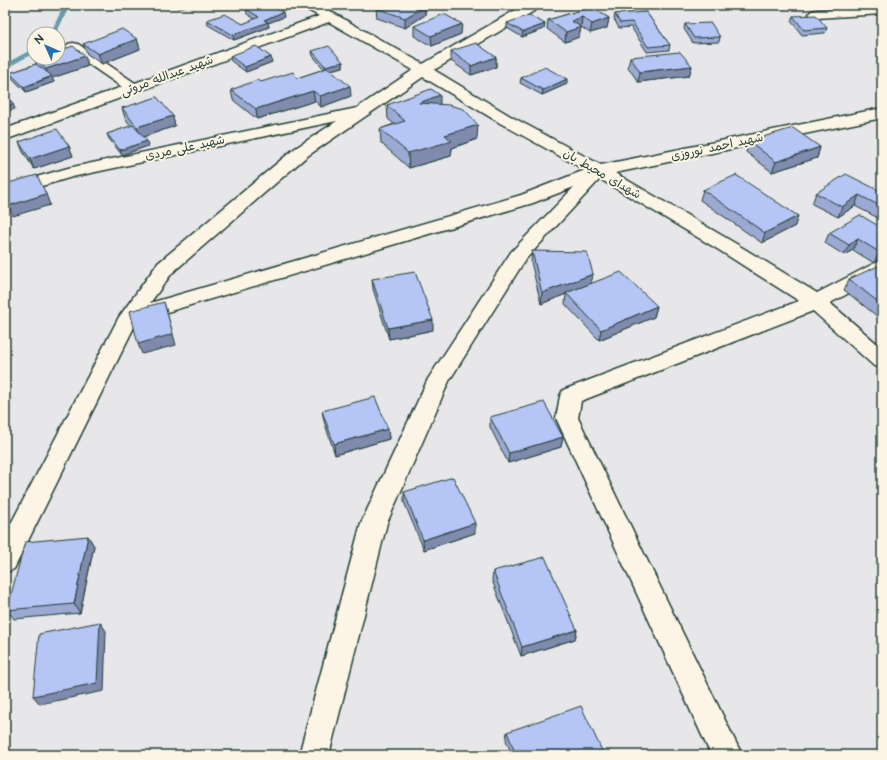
<svg xmlns="http://www.w3.org/2000/svg" width="887" height="760" viewBox="0 0 887 760" font-family="'Architects Daughter','Playpen Sans Arabic',sans-serif">
  <style>
    .lines { fill: none; stroke-linecap: round; stroke-linejoin: round }
    .stream { fill: #689cab; fill-rule: evenodd }
    .minor-casing { stroke: #1f3d34; stroke-width: 3 }
    .minor { fill: #fcf5e5; fill-rule: evenodd }
    .wall { fill: #9ca9d3; stroke: #1f3d34 }
    .shaded-wall { fill: #7f8aac; stroke: #1f3d34 }
    .building { fill: #b5c5f5; stroke: #1f3d34 }
    .labels { text-anchor: middle; dominant-baseline: central; stroke-width: 4; stroke-linejoin: round; paint-order: stroke }
    .far-street-label { font-size: 12px; fill: #1f3d34; stroke: #fcf5e5 }
  </style>
  <rect width="100%" height="100%" fill="#e7e7ea"/>
  <filter id="ink" filterUnits="userSpaceOnUse"><feTurbulence type="fractalNoise" baseFrequency=".025" numOctaves="2"/><feDisplacementMap in="SourceGraphic" scale="8" xChannelSelector="R" yChannelSelector="G"/><feConvolveMatrix kernelMatrix="1 2 1 2 8 2 1 2 1" color-interpolation-filters="sRGB"/></filter>
  <g filter="url(#ink)">
    <g class="lines">
      <path class="stream" d="M64,5H70L56,34H50Z
        M34,48V53L5,69V64Z"/>
      <g class="minor-casing">
        <path id="minor" d="M302,5H319L423,64L524,5H541L539,8L434,70L512,117L601,165L882,108V118L615,173L733,242L817,293L875,263L882,262V276L830,303L882,348V368L874,366L813,311L581,401L578,418L742,755H711L556,418L560,396L563,390L799,301L719,250L600,179L525,260L449,381L387,523L329,755H299L361,523L428,379L511,252L574,187L533,203L137,321L14,569L5,573V535L119,317L158,263L294,149L337,121L72,177L5,197V186L68,168L357,108L413,70L329,22L5,140V129L122,87L68,50L66,47L68,44L73,43L78,44L135,83L319,16L304,8ZM423,77L500,123L585,170L521,195L150,303L172,273L306,157Z
          M882,6V14L816,18L811,17L809,14L811,11L816,10Z"/>
      </g>
      <use href="#minor" class="minor"/>
    </g>
    <path class="wall" d="M174,5H189L179,8Z
      M425,6V15L405,28L377,18L376,8Z
      M591,7L609,18L607,28L590,33L581,27L579,37L565,42L547,29L548,20Z
      M246,9L284,17L268,23L269,27L234,40L208,25L207,20L243,24L255,19L247,14Z
      M646,12L670,45L669,50L647,52L631,27L619,28L614,19L615,14Z
      M793,16L827,28L825,33L802,35L791,21Z
      M507,23L545,24L544,29L522,37L507,28Z
      M685,24L720,37L719,42L693,43L684,29Z
      M414,26L461,34L432,46L414,36Z
      M137,39L140,49L102,64L87,54L83,44Z
      M312,51L343,62V67L330,70L351,96L321,107L315,101L257,119L233,100L231,90L261,82L297,78L324,69L313,56Z
      M451,51L496,57V67L471,75L451,61Z
      M230,56L272,62L246,72L231,61Z
      M630,57L692,66L689,76L638,82L628,67Z
      M35,59L88,66L52,78L54,82L26,92L12,78L10,73L36,64Z
      M521,78L567,84L542,95L520,83Z
      M440,104L477,139L452,148L451,156L409,168L381,143L380,129L394,124L388,119L387,105Z
      M122,108L173,116L175,126L143,137L148,146L122,155L109,139L107,134L131,126L125,118Z
      M749,141L820,147L817,158L772,172L746,152Z
      M19,142L69,146L73,156L34,169L23,152Z
      M703,190L795,226L762,243L700,200Z
      M882,192V220L855,206L838,217L812,204L816,193Z
      M882,228V257L874,263L853,250L844,255L825,243L829,233Z
      M532,251L593,274L591,284L657,306L654,317L599,340L565,304L566,294L541,304L531,262Z
      M882,269V320L844,290L849,279Z
      M372,279L433,330L389,339L373,289Z
      M322,411L388,429L389,439L335,455L324,421Z
      M490,417L563,437L561,447L508,463L490,427Z
      M404,492L475,533L424,550L404,502Z
      M88,536L94,546L80,613L14,619L7,610Z
      M493,571L577,630L575,639L521,656L492,580Z
      M507,732L604,755H512L506,740Z"/>
    <path class="shaded-wall" d="M178,5H189L179,8Z
      M235,5H241L235,7Z
      M425,6V15L405,28V18Z
      M283,12L284,17L268,23L269,27L234,40L233,35L264,20Z
      M582,17L581,27L570,30L571,21Z
      M609,18L607,28L590,33L592,24Z
      M462,24L461,34L432,46L431,36Z
      M545,24L544,29L522,37L523,32Z
      M581,27L579,37L565,42L566,32Z
      M137,39L140,49L102,64L98,54Z
      M85,56L88,66L52,78L54,82L26,92L24,87L49,78L46,69Z
      M271,57L272,62L246,72L245,67Z
      M496,57V67L471,75V66Z
      M343,62V67L326,71L325,66Z
      M692,66L689,76L638,82L640,72Z
      M567,79V84L542,95L543,90Z
      M350,86L351,96L321,107L320,96Z
      M313,91L315,101L257,119L256,109Z
      M440,95V110L419,103Z
      M13,104L15,109L5,112V106Z
      M173,116L175,126L140,138L137,127Z
      M478,125L477,139L452,148L451,156L409,168L408,153L445,135Z
      M147,141L148,146L122,155L120,150Z
      M69,146L73,156L34,169L30,159Z
      M820,147L817,158L772,172L776,162Z
      M46,194L50,205L13,216L8,206Z
      M859,195L855,206L838,217L842,207Z
      M798,216L795,226L762,243L765,233Z
      M858,239L853,250L844,255L849,245Z
      M882,250V257L874,263L879,252Z
      M593,274L591,284L566,293V294L541,304L542,293Z
      M164,302L176,345L142,354L138,344Z
      M657,306L654,317L599,340L601,330Z
      M433,320V330L389,339L388,328Z
      M388,429L389,439L335,455L334,444Z
      M563,437L561,447L508,463L509,453Z
      M475,523V533L424,550L423,540Z
      M88,536L94,546L80,613L74,604Z
      M100,622L106,631L104,691L40,704L33,696Z
      M577,630L575,639L521,656L522,647Z"/>
    <path class="building" d="M257,5H271L283,12L264,20L268,22L233,35L207,20L225,14L243,24L259,17L246,9Z
      M381,5H423L425,6L405,18L376,8Z
      M591,7L609,18L592,24L582,17L571,21L581,27L566,32L548,20Z
      M646,12L670,45L648,47L632,22L620,23L615,14Z
      M444,14L462,24L431,36L414,26Z
      M529,15L545,24L523,32L507,23Z
      M816,15L827,28L804,30L793,16Z
      M711,23L720,37L694,38L685,24Z
      M122,29L137,39L98,54L83,44Z
      M476,43L496,57L471,66L451,51Z
      M73,46L85,56L46,69L35,59L37,58H58V51Z
      M256,46L271,57L245,67L230,56Z
      M329,46L343,62L325,66L312,51Z
      M680,52L692,66L640,72L630,57Z
      M36,64L52,76L24,87L10,73Z
      M545,67L567,79L543,90L521,78Z
      M327,68L350,86L320,96L313,91L256,109L231,90L257,80L261,82L293,72L297,78Z
      M431,89L440,95L419,103L449,105L464,109L478,125L445,135L452,141L408,153L380,129L405,121L387,105Z
      M8,97L13,104L5,106V98Z
      M157,97L173,116L137,127L122,108Z
      M133,125L147,141L120,150L107,134Z
      M793,128L820,147L776,162L749,141Z
      M57,129L69,146L30,159L19,142Z
      M846,174L882,192V207L859,195L842,207L816,193Z
      M37,175L46,194L8,206L5,199V184Z
      M736,175L798,216L765,233L703,190Z
      M860,215L882,228V250L879,252L858,239L849,245L829,233Z
      M532,251L587,252L593,274L542,293Z
      M878,266L882,269V305L849,279Z
      M415,272L433,320L388,328L372,279Z
      M621,272L657,306L601,330L566,293Z
      M164,302L173,334L138,344L130,311Z
      M375,397L388,429L334,444L322,411Z
      M544,402L563,437L509,453L490,417Z
      M453,477L475,523L423,540L404,492Z
      M88,536L74,604L7,610L25,542Z
      M545,557L577,630L522,647L493,571Z
      M100,622L97,683L33,696L39,634Z
      M581,706L604,755H516L507,732Z"/>
  </g>
  <g class="labels">
    <g class="far-street-label">
      <text transform="translate(167 76) rotate(-20)">شهید عبدالله مروتی</text>
      <text transform="translate(717 147) rotate(-12)">شهید احمد نوروزی</text>
      <text transform="translate(185 148) rotate(-12)">شهید علی مردی</text>
      <text transform="translate(602 174) rotate(30)">شهدای محیط بان</text>
    </g>
  </g>
  <rect width="887" height="760" fill="none" stroke="#fcf5e5" stroke-width="20"/>
  <rect x="10" y="10" width="867" height="740" fill="none" stroke="#1f3d34" stroke-width="1.5" filter="url(#ink)"/>
  <g transform="translate(46 46) rotate(315)"><circle r="19" fill="#fcf5e5" stroke="#a4ab9e"/>
  <path d="M0-3L7 15L0 10L-7 15Z" fill="#1f6fb2"/>
  <text y="-6" font-size="11" font-weight="bold" text-anchor="middle" fill="#1f3d34">N</text>
  </g>
</svg>
